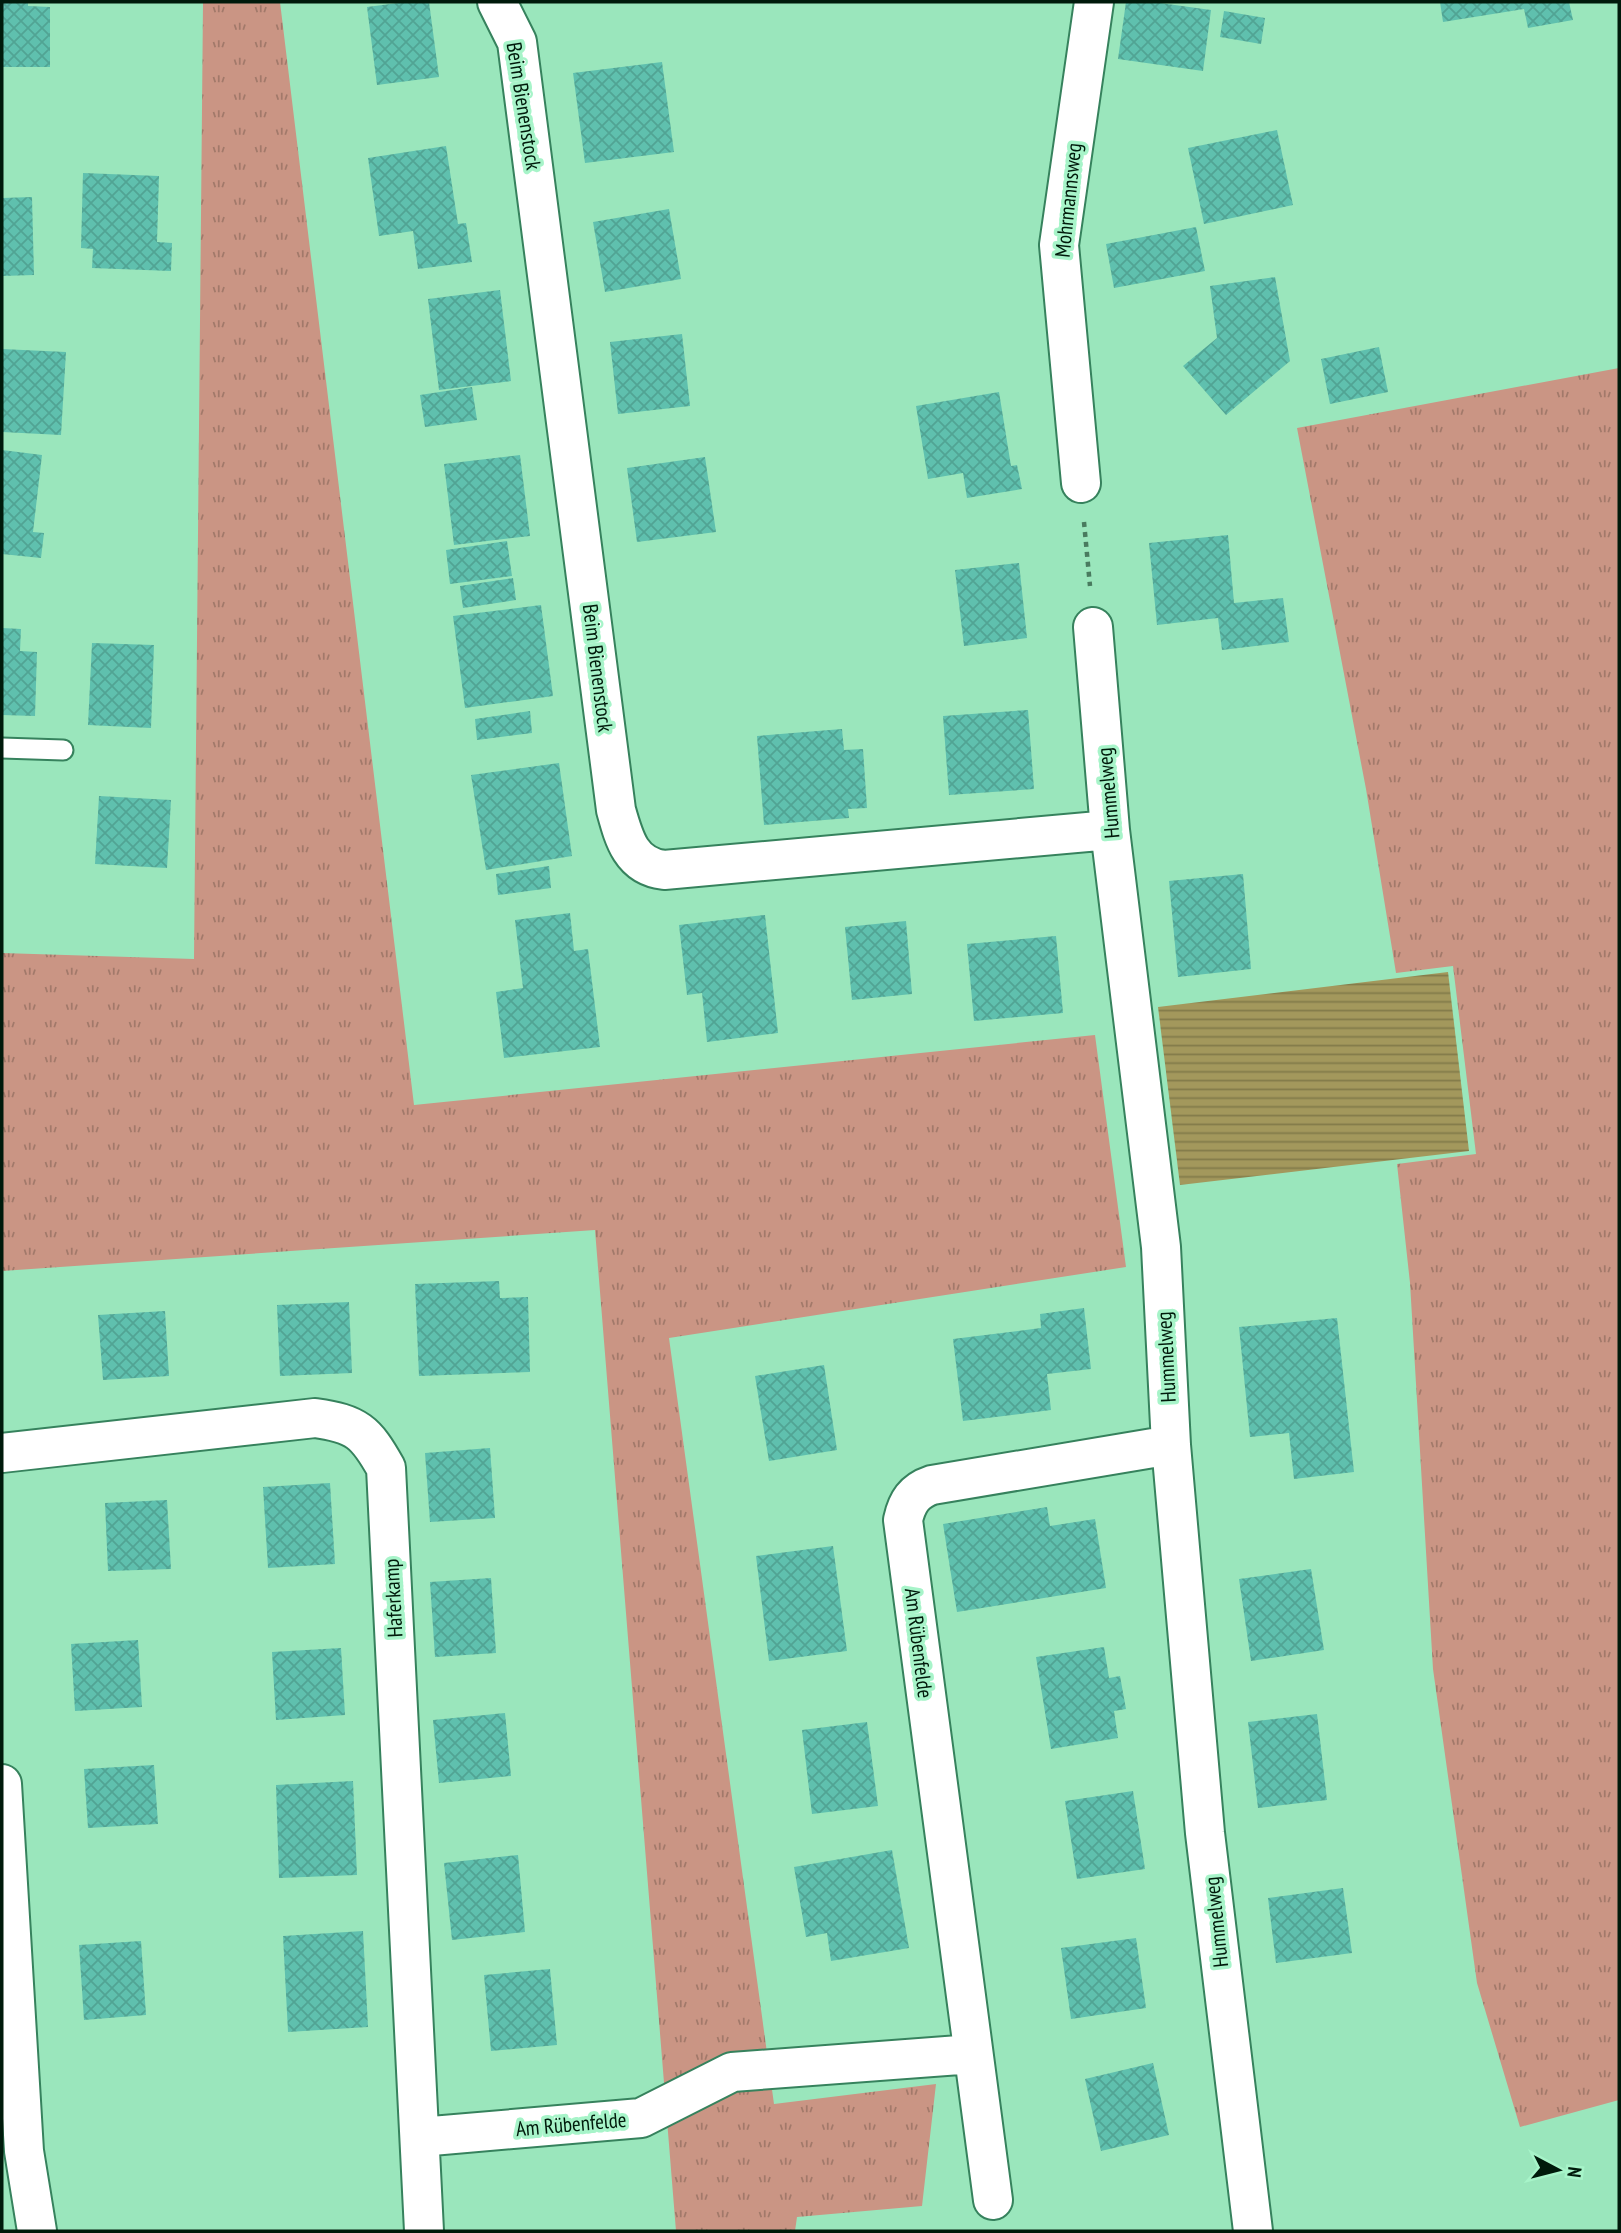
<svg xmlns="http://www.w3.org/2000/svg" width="1621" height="2233" viewBox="0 0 1621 2233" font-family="'PT Sans Narrow',sans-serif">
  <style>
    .grass { fill: url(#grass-tufts) }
    .water { fill: url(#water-rules) }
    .building { fill: url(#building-cross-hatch) }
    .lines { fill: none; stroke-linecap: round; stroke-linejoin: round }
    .lane-casing { stroke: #36825d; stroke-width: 23 }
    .street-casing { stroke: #36825d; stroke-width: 42 }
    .path { stroke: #497b5f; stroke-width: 4.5; stroke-dasharray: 5 5; stroke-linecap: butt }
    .lane { stroke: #fff; stroke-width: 19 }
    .street { stroke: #fff; stroke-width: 38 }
    .labels { text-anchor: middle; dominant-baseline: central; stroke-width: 7; stroke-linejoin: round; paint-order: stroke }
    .street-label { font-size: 21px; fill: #001a0b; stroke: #a7f4c9 }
  </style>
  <defs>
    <pattern id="grass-tufts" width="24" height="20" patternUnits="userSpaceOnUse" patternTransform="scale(1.75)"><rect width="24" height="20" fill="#ca9584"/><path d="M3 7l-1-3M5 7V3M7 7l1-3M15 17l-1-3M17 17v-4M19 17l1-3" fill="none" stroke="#a2796a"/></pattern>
    <pattern id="water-rules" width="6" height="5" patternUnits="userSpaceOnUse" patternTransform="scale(1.75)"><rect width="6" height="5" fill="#a3985c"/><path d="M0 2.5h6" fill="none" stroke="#827b4a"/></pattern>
    <pattern id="building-cross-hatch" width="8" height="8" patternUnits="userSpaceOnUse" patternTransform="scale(1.75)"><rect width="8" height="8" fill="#5fc0ae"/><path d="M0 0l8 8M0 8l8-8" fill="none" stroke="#51a494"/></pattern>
  </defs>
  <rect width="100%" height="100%" fill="#9ae6bc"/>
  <path class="grass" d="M203,2H280L414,1105L1095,1035L1126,1267L669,1338L774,2104L936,2084L922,2206L797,2217L795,2231H676L595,1230L2,1271V953L194,959Z
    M1619,368V2100L1520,2127L1477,1983L1433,1669L1410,1283L1397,1164L1476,1154L1453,966L1396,973L1366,789L1297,428Z"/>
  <path class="water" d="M1448,972L1469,1151L1180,1185L1158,1007Z"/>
  <path class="building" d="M2,2H28V6L50,7V67H2Z
    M406,2H429L439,77L377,85L367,7Z
    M1126,2H1153L1211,10L1203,71L1118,59Z
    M1440,2H1569L1573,20L1528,28L1524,9L1443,22Z
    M1224,11L1265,18L1261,44L1220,37Z
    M662,62L674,152L585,163L573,73Z
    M1277,130L1293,205L1204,224L1188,148Z
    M446,146L458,224L466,223L472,262L418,269L413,231L379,236L368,158Z
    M83,173L159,176L157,242L172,243L171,271L92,268L93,249L81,248Z
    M32,197L34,275L2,276V198Z
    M669,209L681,279L605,292L593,222Z
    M1196,227L1205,271L1114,288L1106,244Z
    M1275,277L1290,361L1226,415L1183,366L1217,338L1210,286Z
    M500,290L511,381L439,390L428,299Z
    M682,334L690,406L618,414L610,342Z
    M1379,347L1388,392L1330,404L1321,359Z
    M2,349L66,352L61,435L2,432Z
    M472,387L477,420L425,427L420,395Z
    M999,392L1011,466L1017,465L1022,489L967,498L963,473L928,479L916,406Z
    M2,450L42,455L33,532L44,533L41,558L2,554Z
    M520,455L530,536L454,545L444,464Z
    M705,457L716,532L637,542L627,468Z
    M1228,535L1234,603L1283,598L1289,642L1222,650L1218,618L1157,625L1149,543Z
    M507,541L512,576L450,584L446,550Z
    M1019,563L1027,638L964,646L955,570Z
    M513,578L516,600L463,608L460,586Z
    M541,605L553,696L465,708L453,616Z
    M2,628L21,629L20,651L37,652L35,716L2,715Z
    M92,643L154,645L151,728L88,725Z
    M1028,710L1034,789L949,795L943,716Z
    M530,711L532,733L477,740L475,719Z
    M842,729L844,750L863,749L867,808L848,809L849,818L764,825L757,736Z
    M559,763L572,856L486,870L471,775Z
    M99,796L171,800L167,868L95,864Z
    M549,866L551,888L498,895L496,874Z
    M1243,874L1251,969L1178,977L1169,881Z
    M570,913L574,951L588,949L600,1047L504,1058L496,992L523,988L515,920Z
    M765,915L778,1033L707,1042L702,993L687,995L679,925Z
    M906,921L912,994L852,1000L845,927Z
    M1056,936L1063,1013L974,1021L967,944Z
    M499,1281L500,1298L528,1297L530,1372L419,1376L415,1284Z
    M349,1302L352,1373L280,1376L277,1305Z
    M1084,1308L1091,1369L1047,1374L1051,1410L963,1421L953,1339L1041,1328L1040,1314Z
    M165,1311L169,1376L103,1380L98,1315Z
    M1337,1318L1354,1472L1294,1479L1289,1433L1250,1437L1239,1327Z
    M824,1365L837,1450L769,1461L755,1376Z
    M490,1448L495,1518L430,1522L425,1453Z
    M330,1483L335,1564L268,1568L263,1487Z
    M167,1500L171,1569L108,1571L105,1503Z
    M1047,1507L1050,1526L1095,1519L1106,1588L957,1612L943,1524Z
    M833,1546L847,1651L769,1661L756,1556Z
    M1311,1569L1324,1650L1251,1661L1239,1579Z
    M491,1578L496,1653L435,1657L430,1582Z
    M138,1640L142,1707L75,1711L71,1644Z
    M1104,1647L1109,1678L1120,1676L1126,1709L1114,1711L1118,1738L1051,1749L1036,1657Z
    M341,1648L345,1715L276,1720L272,1652Z
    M505,1713L511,1776L439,1783L433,1720Z
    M1317,1714L1327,1800L1258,1808L1248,1722Z
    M867,1722L878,1806L812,1814L802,1730Z
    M154,1765L158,1824L88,1828L84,1769Z
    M353,1781L357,1875L279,1878L276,1785Z
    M1133,1791L1145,1869L1077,1879L1065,1801Z
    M892,1850L909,1948L831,1961L827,1933L806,1937L794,1867Z
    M518,1855L525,1932L452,1940L444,1863Z
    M1343,1888L1352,1953L1276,1963L1268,1898Z
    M363,1931L368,2027L288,2032L283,1936Z
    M1136,1938L1146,2008L1071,2019L1061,1948Z
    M141,1941L146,2015L84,2020L79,1945Z
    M550,1969L557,2045L491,2051L484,1975Z
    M1153,2063L1169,2135L1101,2151L1085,2079Z"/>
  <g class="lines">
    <g class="lane-casing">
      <path id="lane" d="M2,748L63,750"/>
    </g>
    <g class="street-casing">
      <path id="street" d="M497,2L517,42L616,810C624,839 631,866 664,870L1110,830
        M1081,483L1059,245L1094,2
        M1093,627L1110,830L1161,1247L1171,1445L1205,1833L1253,2231
        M2,1453L315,1418C357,1424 366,1432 386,1468L424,2231
        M2,1784L24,2151L37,2231
        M420,2137L641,2118L732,2072L973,2054
        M993,2200L903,1520C907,1502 914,1491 932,1485L1171,1445"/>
    </g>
    <path class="path" d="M1084,522L1090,586"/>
    <use href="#lane" class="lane"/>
    <use href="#street" class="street"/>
  </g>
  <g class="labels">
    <g class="street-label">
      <text transform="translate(524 106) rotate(81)">Beim Bienenstock</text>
      <text transform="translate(1068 200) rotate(-84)">Mohrmannsweg</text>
      <text transform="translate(598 668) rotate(83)">Beim Bienenstock</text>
      <text transform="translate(1108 793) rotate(-95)">Hummelweg</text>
      <text transform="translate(1166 1357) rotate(-93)">Hummelweg</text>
      <text transform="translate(393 1598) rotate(-93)">Haferkamp</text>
      <text transform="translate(919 1643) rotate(83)">Am Rübenfelde</text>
      <text transform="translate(1216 1922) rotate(-96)">Hummelweg</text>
      <text transform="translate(571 2124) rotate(-5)">Am Rübenfelde</text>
    </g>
  </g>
  <rect width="1621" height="2233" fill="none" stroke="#001a0b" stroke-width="7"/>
  <g transform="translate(1558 2170) rotate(97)" stroke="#a7f4c9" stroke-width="5" paint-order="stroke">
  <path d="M0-5L12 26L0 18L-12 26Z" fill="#001a0b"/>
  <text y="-10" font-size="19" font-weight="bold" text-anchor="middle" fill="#001a0b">N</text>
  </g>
</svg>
